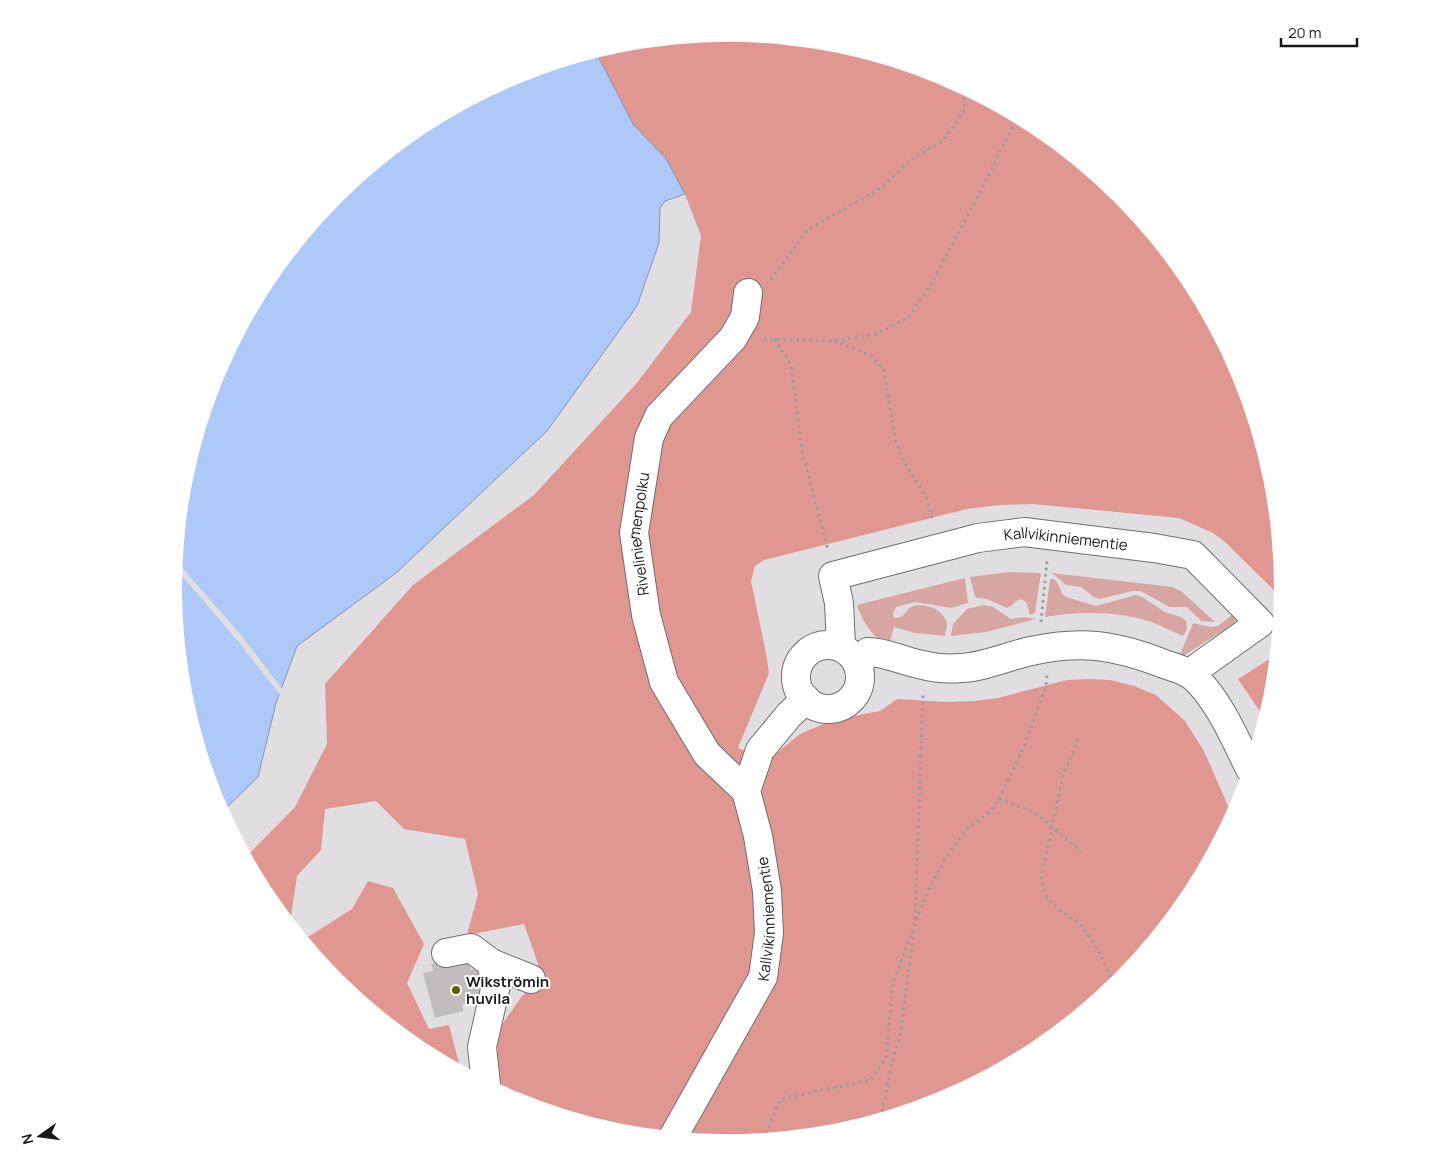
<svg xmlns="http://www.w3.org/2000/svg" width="1456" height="1176" viewBox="0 0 1456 1176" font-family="Manrope,sans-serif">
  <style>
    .green { fill: #d8a6a2 }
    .forest { fill: #e09792 }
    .water { fill: #aec9f7; stroke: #8294b5 }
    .pier { fill: #e1dee1 }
    .building { fill: #c1bdbe }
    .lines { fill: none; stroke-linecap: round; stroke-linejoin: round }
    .minor-casing { stroke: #6f6d70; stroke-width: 30 }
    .path { stroke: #9c9a9c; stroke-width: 3; stroke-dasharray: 2.5 4; stroke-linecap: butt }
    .minor { stroke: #fff; stroke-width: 28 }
    .poi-dot { fill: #5a6200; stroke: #fff; stroke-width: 2 }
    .labels { text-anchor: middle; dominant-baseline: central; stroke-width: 4; stroke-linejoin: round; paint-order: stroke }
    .street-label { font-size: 15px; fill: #1a181a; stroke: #fff }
    .poi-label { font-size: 15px; font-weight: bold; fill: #1a181a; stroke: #fff; text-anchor: start }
  </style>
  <rect width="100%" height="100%" fill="#e1dee1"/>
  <path class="green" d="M1010,572L1041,573L1035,613L1030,615L1026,602L1021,599C1016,600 1013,605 1007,608L987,599L977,598L975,596L970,577Z
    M1052,573L1172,587L1181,591L1215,622L1201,621L1187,607H1170L1140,591H1132L1100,599L1094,597L1081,587L1066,585Z
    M965,578L968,603L952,608L915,602L896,607L893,614L894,618C906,619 905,608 914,606C925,603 941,609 946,620C948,625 946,630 945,636L915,633L894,627L889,645C873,639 862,621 857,605Z
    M1050,579H1054C1059,584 1060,588 1062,594L1066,597L1096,606L1136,595L1142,597L1165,612L1181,617L1186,621L1187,630L1183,636C1173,632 1164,627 1154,623C1120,611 1081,611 1045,617Z
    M983,605L993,607L1011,619L1023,617L1036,619L986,632L951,636L953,624L967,609Z
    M1234,613L1236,619L1234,624L1183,656L1180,655L1193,623L1210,627L1218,626Z"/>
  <path class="forest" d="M728,34L836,44L940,76L1036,127L1120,196L1189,280L1240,376L1272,480L1282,588L1281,597L1224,541L1213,533L1179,518L1033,504L999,505L967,509L764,560L755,566L751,581L766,653L769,673L738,748L768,760L800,734L833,720L880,711L897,699L945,702L975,701L998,698L1067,680L1090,679L1110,680L1134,686L1156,695L1185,721L1204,751L1232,815L1189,896L1120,980L1036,1049L940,1100L836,1132L728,1142L620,1132L516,1100L501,1092L496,1033L522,996L543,978L524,924L467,935L478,894L465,839L404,829L376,801L325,809L321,850L297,876L290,922L293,928L267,896L246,857L295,807L327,744L325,684L413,585L534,495L636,384L691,312L701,236L685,194L666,159L633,124L600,60L594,52C637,39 683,38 728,34Z
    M1276,655L1272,696L1265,719L1238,679Z
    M368,881L393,888L424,944L407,983L429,1029L449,1025L461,1071L420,1049L336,980L303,940L352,909Z"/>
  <path class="water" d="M594,52L600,60L633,124L666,159L685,194L665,201L660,208L659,243L637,306L547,431L396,573L297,646L276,703L258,777L222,812L216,800L184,696L174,588L184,480L216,376L267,280L336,196L420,127L516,76Z"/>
  <path class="pier" d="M176,561L241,635L283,690L281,696L237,640L177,570L175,571Z"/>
  <path class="building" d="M447,960H469L471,970L477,969L480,980L485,982V999L462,1005L463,1011L435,1018L423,973L433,971L431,964Z"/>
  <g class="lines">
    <g class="minor-casing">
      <g id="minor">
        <circle cx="828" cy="677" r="32"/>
        <path id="s1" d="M841,647L839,603L833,576L978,538L1024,532L1154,548L1193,555L1260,623L1190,673"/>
        <path d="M858,665L868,652C887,652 904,662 923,665C934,668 949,669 961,668C985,667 1008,656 1031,651C1082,640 1116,645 1164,664C1176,668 1189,671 1198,681C1221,705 1235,739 1250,769"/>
        <path id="s2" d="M746,791L707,754L664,682L646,615L634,533L649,438L659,416L733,338L745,317L748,293"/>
        <path d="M446,953L471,948L491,963L496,985L482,1047L486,1084"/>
        <path d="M491,963L531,979"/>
        <path id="s3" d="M673,1137L763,977L769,933L767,891L758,836L746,791L760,750L789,715L806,699"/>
      </g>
    </g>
    <path class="path" d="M771,280L807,230L881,188L914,157L942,142L965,110L964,89
      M764,339L833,341L876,334L909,317L933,281L982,189L1017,117
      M775,339L791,365L802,450L828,550
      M834,341L872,356L884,371L895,439L902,458L926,497L933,522
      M1041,622L1047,561
      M1078,739L1063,776L1041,879L1047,897L1060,911L1080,923L1099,952L1109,974L1116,983
      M999,799L1034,812L1081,851
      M915,919L923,693
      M881,1118L892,1063L900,1036L915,923L928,891L945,859L968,828L988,814L999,799L1024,746L1046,686L1047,675
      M763,1139L781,1099L871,1080L886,1057L893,983L913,930"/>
    <use href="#minor" class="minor"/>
  </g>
  <circle class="poi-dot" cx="456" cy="990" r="5"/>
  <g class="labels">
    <g class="street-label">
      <text stroke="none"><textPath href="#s2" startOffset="289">Riveliniemenpolku</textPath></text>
      <text stroke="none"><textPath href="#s1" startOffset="310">Kallvikinniementie</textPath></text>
      <text stroke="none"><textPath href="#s3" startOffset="242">Kallvikinniementie</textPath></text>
    </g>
    <g class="poi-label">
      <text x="466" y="981">Wikströmin<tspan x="466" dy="17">huvila</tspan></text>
    </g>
  </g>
  <path d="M0 0H1456V1176H0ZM182 588a546 546 0 1 1 1092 0a546 546 0 1 1-1092 0Z" fill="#fff" fill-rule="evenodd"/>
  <g transform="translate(40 1136) rotate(256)" stroke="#ffffff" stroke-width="4" paint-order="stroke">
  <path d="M0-4L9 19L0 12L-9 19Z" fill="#1a181a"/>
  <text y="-8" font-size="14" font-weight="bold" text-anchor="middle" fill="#1a181a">N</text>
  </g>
  <path d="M1281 38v8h76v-8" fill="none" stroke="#1a181a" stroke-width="2.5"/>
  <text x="1288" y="38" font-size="15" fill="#1a181a" stroke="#ffffff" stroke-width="4" paint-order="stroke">20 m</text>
</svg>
